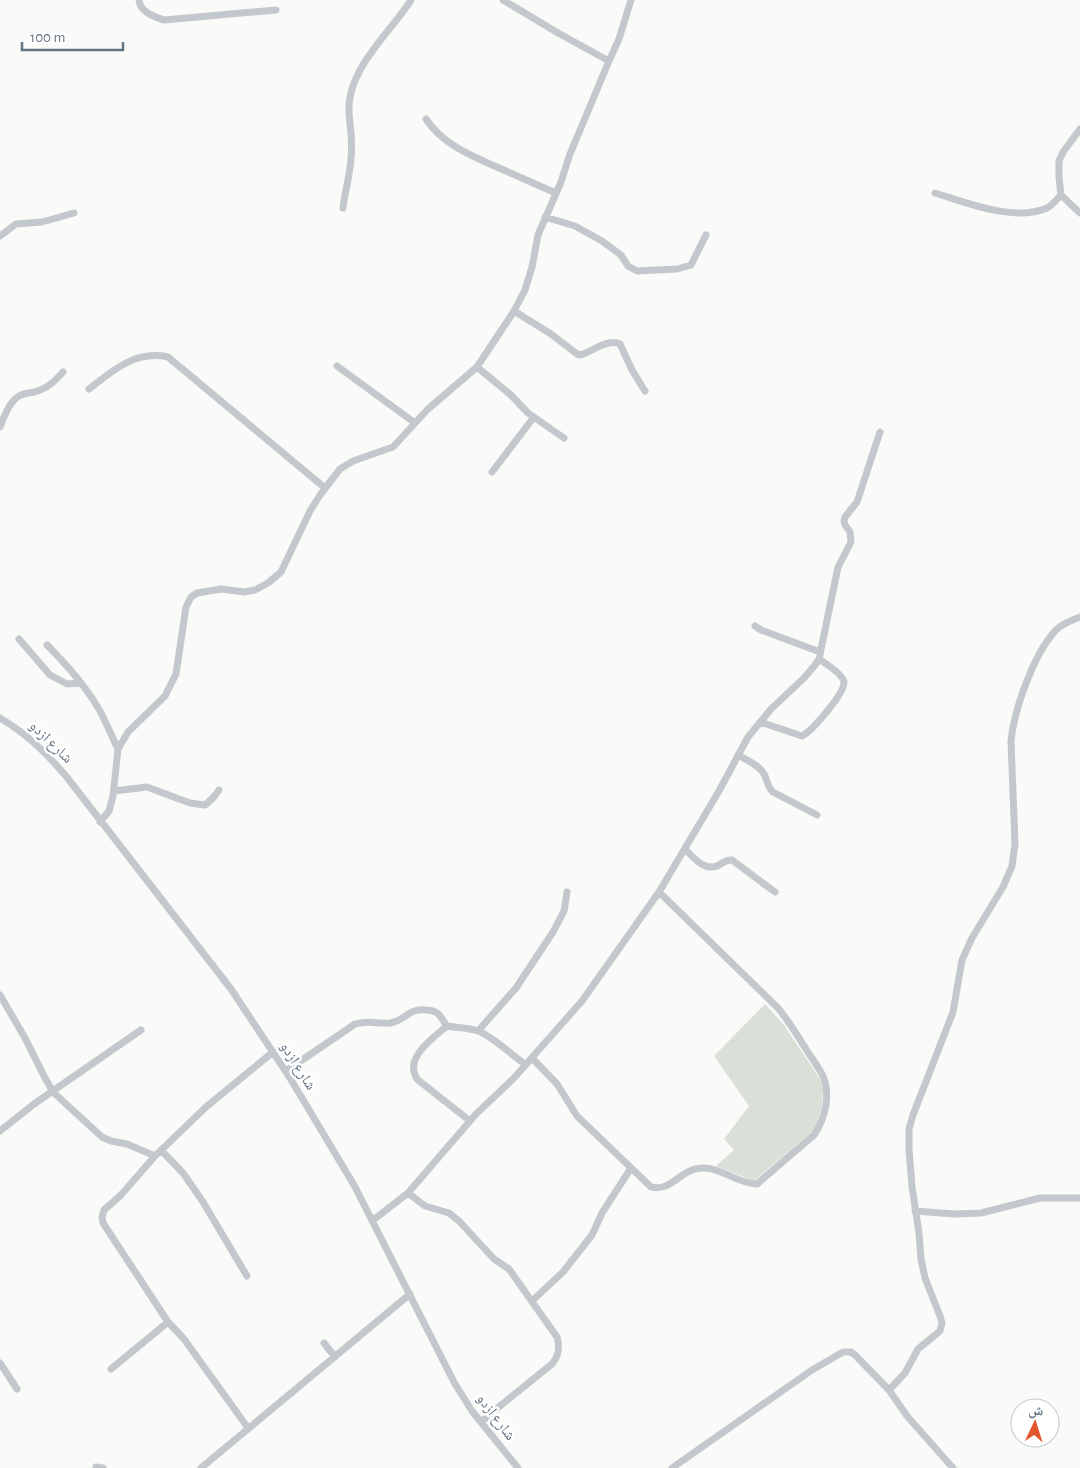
<svg xmlns="http://www.w3.org/2000/svg" width="1080" height="1468" viewBox="0 0 1080 1468" font-family="'Alegreya Sans','Noto Naskh Arabic',sans-serif">
  <style>
    .green { fill: #dadfd7 }
    .lines { fill: none; stroke-linecap: round; stroke-linejoin: round }
    .minor { stroke: #c3c8cc; stroke-width: 7 }
    .labels { text-anchor: middle; dominant-baseline: central; stroke-width: 5; stroke-linejoin: round; paint-order: stroke }
    .street-label { font-size: 15px; fill: #657683; stroke: #fff }
  </style>
  <rect width="100%" height="100%" fill="#fafaf8"/>
  <path class="green" d="M765,1004L784,1025L820,1079L823,1089L822,1106L815,1129L754,1181L716,1166L734,1150L724,1139L749,1106L714,1056Z"/>
  <g class="lines">
    <path class="minor" d="M139,0C140,12 153,16 164,20L276,10
      M609,61L619,39L631,0
      M426,119C443,145 472,156 499,168C518,176 537,185 556,193
      M1080,129L1063,152L1059,161V177L1061,195L1080,213
      M935,193C968,203 1013,222 1047,208C1052,206 1057,199 1061,195
      M343,208C345,191 350,175 351,158C353,143 350,128 349,112C348,99 353,83 359,72C373,45 395,25 411,0
      M545,217L575,226L602,241L621,255L628,266L637,271L677,269L691,265L706,235
      M0,236L16,224L42,222L74,213
      M514,311L551,334L577,354L581,355C592,351 609,338 620,344L632,370L645,391
      M337,366L415,423
      M477,367L511,395L528,413L564,438
      M89,389C113,370 136,350 168,357L325,488
      M0,427C4,417 9,402 19,396C22,394 29,393 34,392C47,389 55,381 63,372
      M492,472L534,417
      M755,626L761,630L820,652
      M19,639L50,675L67,684L81,683
      M47,645C66,664 83,683 97,706C105,719 111,735 118,749
      M0,718C28,735 44,751 66,776L231,989L290,1078L354,1185L455,1384L472,1411L518,1468
      M760,722L802,736C812,731 845,693 844,682C843,674 825,663 819,659
      M738,755C747,760 760,766 764,774C768,781 767,787 773,792L817,815
      M114,791L147,787L190,803L205,805L213,798L219,790
      M100,822L109,811L113,796L118,749L128,732L165,696L176,674L186,607L191,597L197,593L221,589L244,592L255,590L268,583L281,572L310,511L320,495L340,469L353,461L393,447L428,409L477,367L514,311L525,290L532,267L538,235L561,182L570,154L609,61L558,33L503,0
      M685,849C693,857 704,871 717,866C723,863 726,859 732,860L775,892
      M0,995L25,1038L44,1076L53,1092L102,1137L111,1141L127,1144L155,1156L206,1107L273,1052
      M478,1031L516,988L553,932L564,911L567,892
      M532,1058L557,1084L577,1116L651,1187C672,1192 680,1169 701,1168C721,1167 738,1184 757,1184L814,1135C825,1119 831,1095 823,1076C818,1066 810,1056 804,1046C796,1033 788,1020 778,1008L659,892
      M286,1071L355,1024C368,1020 377,1024 390,1023C405,1021 408,1008 426,1010C431,1010 437,1012 440,1016C443,1019 444,1023 447,1026
      M470,1121L418,1080C402,1059 433,1038 447,1026C457,1028 467,1027 478,1031C492,1036 512,1055 526,1065
      M0,1131L34,1104L141,1030
      M161,1150L183,1173L203,1202L247,1276
      M155,1156L120,1196L104,1210L102,1217L103,1223L168,1322L184,1339L248,1428
      M408,1193L425,1206L449,1213L459,1221L494,1259L509,1269L557,1337C560,1348 559,1356 552,1364L500,1406L481,1422
      M915,1211L954,1214L981,1213L1040,1198H1080
      M372,1221L408,1193L476,1114L513,1079L582,1001L659,892L719,791L748,737L771,709L804,678L815,665L819,659L838,567L851,542L850,532L845,525L844,521L845,517L857,502L880,432
      M532,1301L563,1272L592,1235L602,1213L631,1168
      M324,1343L335,1357
      M0,1363L17,1389
      M111,1369L168,1322
      M889,1390L905,1373L918,1349L940,1331L942,1323L940,1316L925,1278L921,1259L919,1233L912,1187L909,1149V1129L913,1115L953,1012L962,960L972,938L1003,887L1012,866L1015,844L1011,741C1014,710 1034,653 1056,630C1062,624 1072,620 1080,617
      M96,1467L103,1468
      M201,1468L410,1294
      M672,1468L812,1370L843,1352H851L856,1356L889,1390L907,1416L953,1468"/>
  </g>
  <g class="labels">
    <g class="street-label">
      <text transform="translate(51 742) rotate(44)">شارع ازدو</text>
      <text transform="translate(298 1066) rotate(58)">شارع ازدو</text>
      <text transform="translate(496 1417) rotate(53)">شارع ازدو</text>
    </g>
  </g>
  <g transform="translate(1035 1423) rotate(4)"><circle r="24" fill="#ffffff" stroke="#c1c8cd"/>
  <path d="M0-4L9 19L0 12L-9 19Z" fill="#e4572e"/>
  <text y="-8" font-size="14" font-weight="bold" text-anchor="middle" fill="#657683">ش</text>
  </g>
  <path d="M22 42v8h101v-8" fill="none" stroke="#657683" stroke-width="2.5"/>
  <text x="30" y="42" font-size="15" fill="#657683" stroke="#ffffff" stroke-width="4" paint-order="stroke">100 m</text>
</svg>
